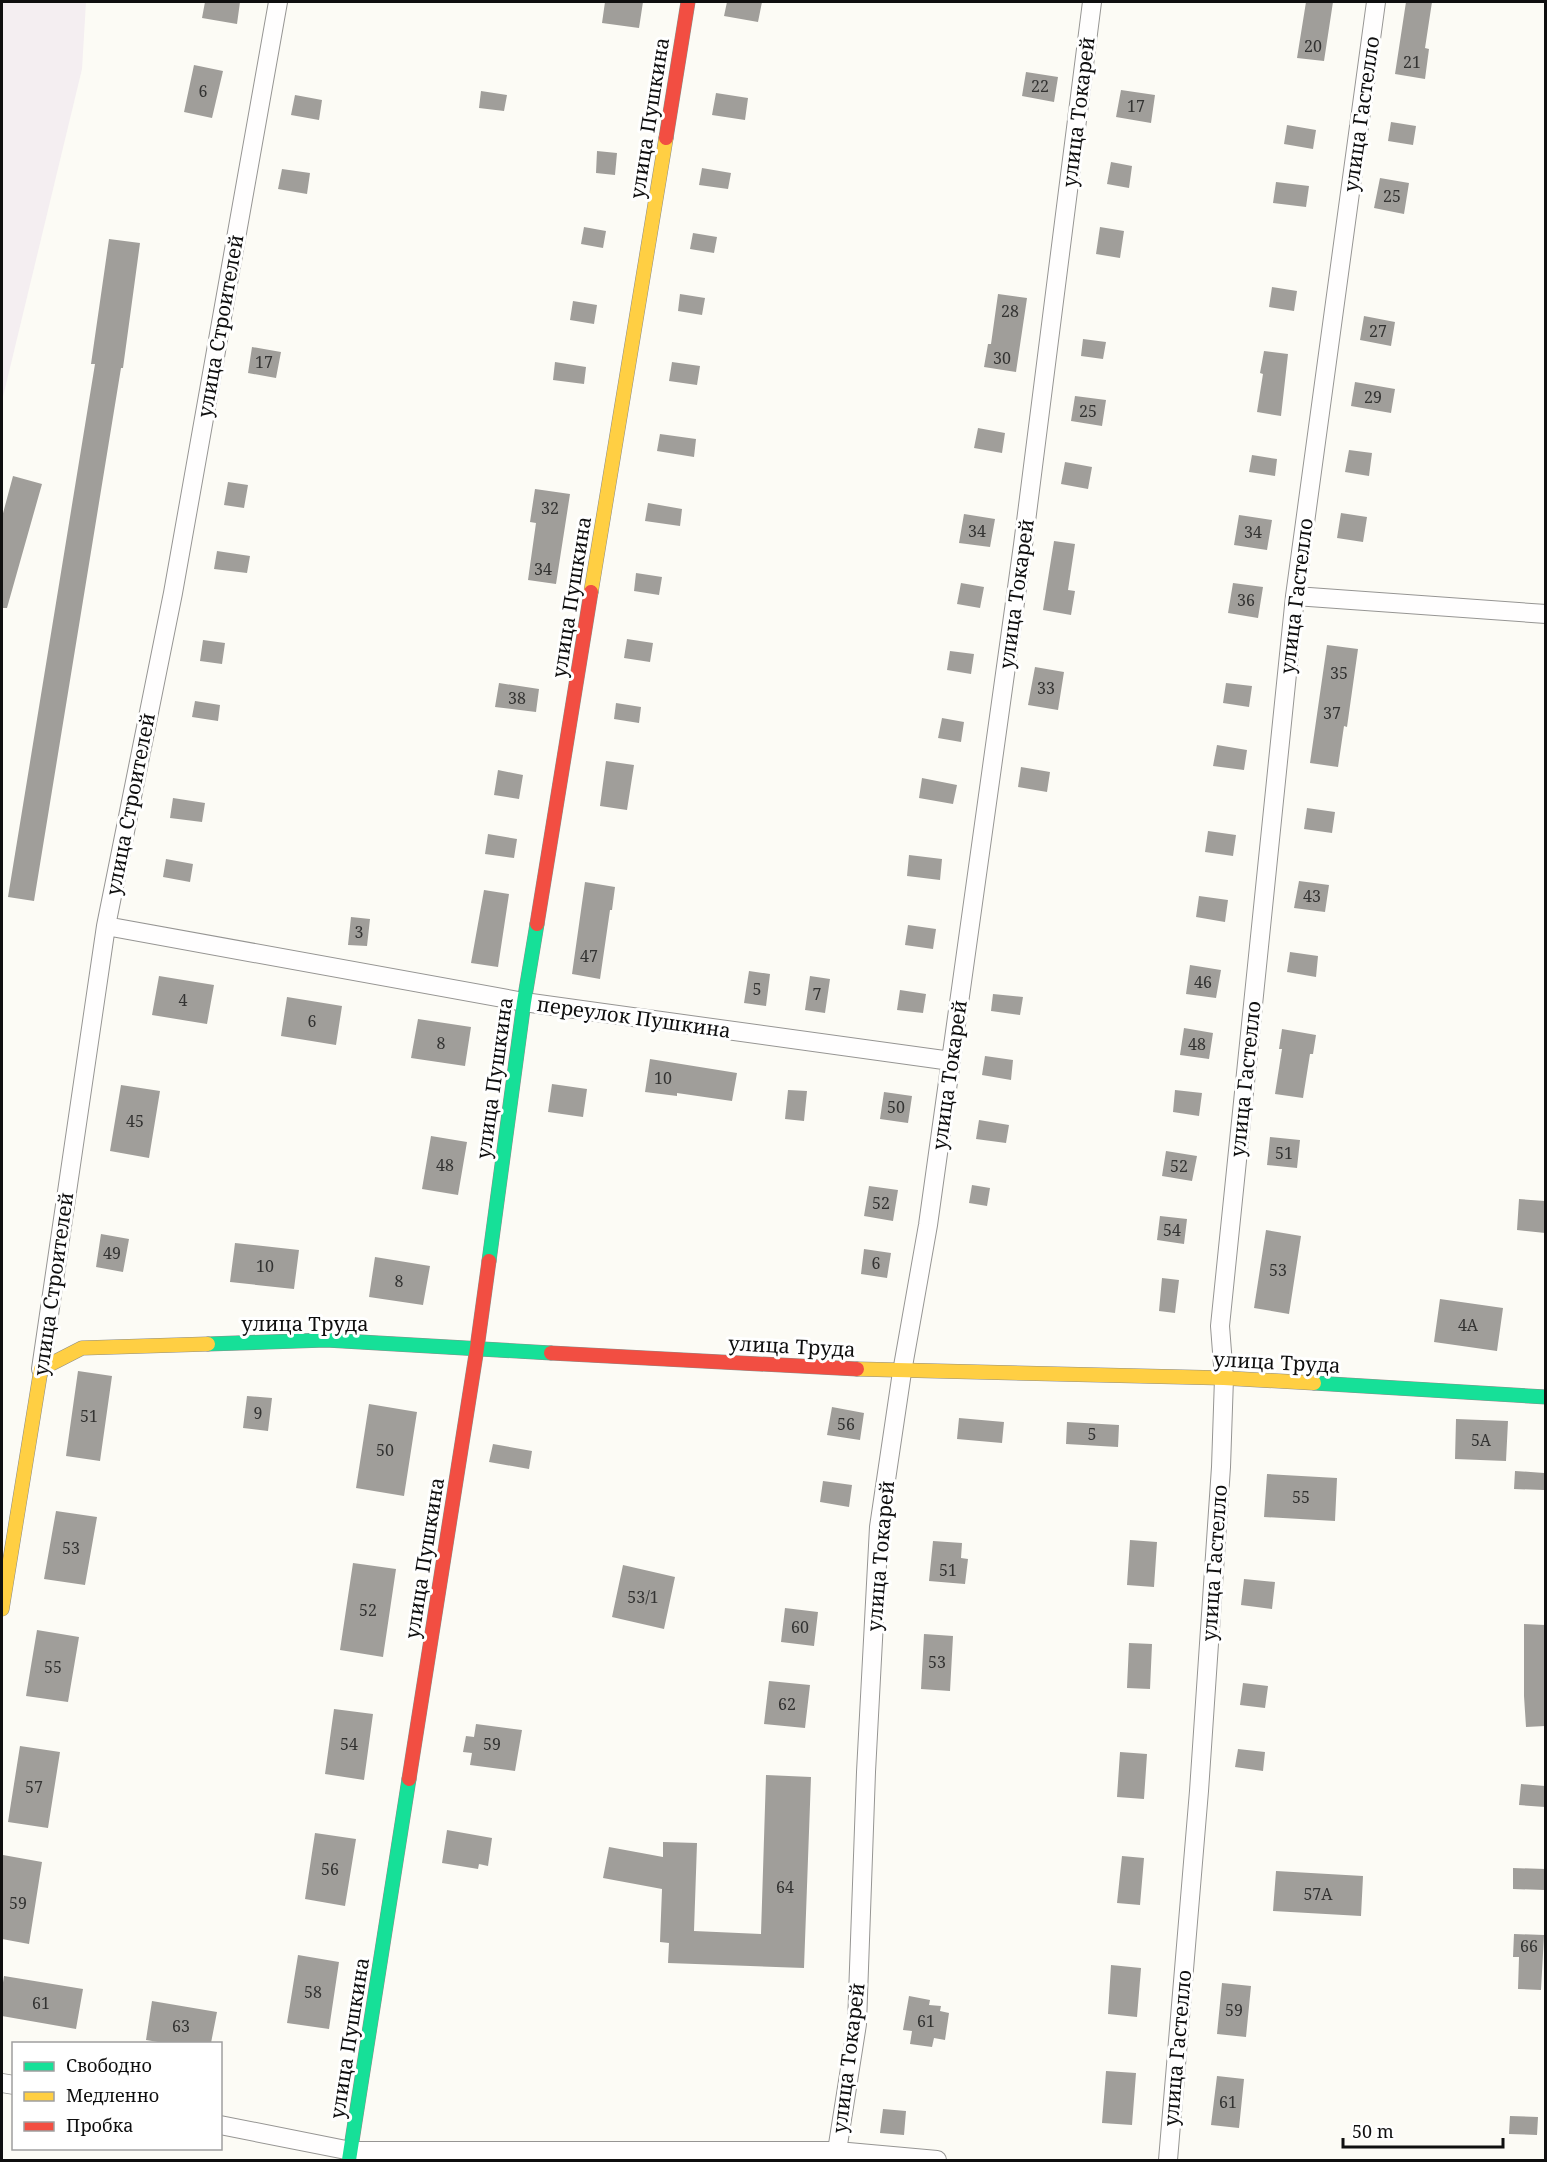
<svg xmlns="http://www.w3.org/2000/svg" width="1547" height="2162" viewBox="0 0 1547 2162" font-family="'Noto Serif',serif">
  <style>
    .industrial { fill: #f4eef1 }
    .building { fill: #a09e9a }
    .lines { fill: none; stroke-linecap: round; stroke-linejoin: round }
    .street-casing { stroke: #969593; stroke-width: 20 }
    .fast-casing { stroke: #8c8c89; stroke-width: 15 }
    .slow-casing { stroke: #8c8c89; stroke-width: 15 }
    .jam-casing { stroke: #8c8c89; stroke-width: 15 }
    .street { stroke: #fffefe; stroke-width: 18 }
    .fast { stroke: #16e098; stroke-width: 14 }
    .slow { stroke: #ffcf43; stroke-width: 14 }
    .jam { stroke: #f24e42; stroke-width: 14 }
    .labels { text-anchor: middle; dominant-baseline: central; stroke-width: 6; stroke-linejoin: round; paint-order: stroke }
    .number-label { font-size: 16px; fill: #333332 }
    .street-label { font-size: 20px; fill: #0f0f0f; stroke: #fff }
  </style>
  <rect width="100%" height="100%" fill="#fcfbf5"/>
  <path class="industrial" d="M2,2H86L82,69L2,401Z"/>
  <path class="building" d="M205,2H240L237,24L202,18Z
    M605,2H643L639,28L602,23Z
    M727,2H762L758,22L724,16Z
    M1306,2H1333L1324,61L1297,58Z
    M1406,2H1432L1425,48L1429,49L1425,79L1395,74Z
    M194,65L223,71L212,118L184,112Z
    M1026,72L1058,77L1054,102L1022,96Z
    M1121,90L1155,95L1151,123L1116,117Z
    M481,91L507,95L504,111L479,108Z
    M716,93L748,98L745,120L712,115Z
    M295,95L322,100L319,120L291,115Z
    M1391,122L1416,126L1413,145L1388,141Z
    M1287,125L1316,130L1313,149L1284,144Z
    M597,151L617,153L615,175L596,173Z
    M1111,162L1132,166L1129,188L1107,184Z
    M702,168L731,173L728,189L699,185Z
    M282,169L310,173L307,194L278,189Z
    M1380,178L1409,183L1404,214L1374,208Z
    M1276,182L1309,186L1306,207L1273,203Z
    M584,227L606,231L603,248L581,244Z
    M1100,227L1124,231L1120,258L1096,254Z
    M693,233L717,237L714,253L690,249Z
    M109,239L140,243L123,368H121L34,901L8,897L95,364H91Z
    M1272,287L1297,291L1294,311L1269,307Z
    M680,294L705,298L702,315L678,311Z
    M998,294L1027,298L1016,372L984,367L988,344H991Z
    M573,301L597,305L594,324L570,320Z
    M1364,316L1395,322L1391,346L1360,340Z
    M1083,339L1106,342L1103,359L1081,356Z
    M252,347L281,352L276,378L248,373Z
    M1264,351L1288,354L1281,416L1257,412L1263,374L1260,373Z
    M555,362L586,367L584,384L553,380Z
    M672,362L700,366L697,385L669,381Z
    M1355,382L1395,389L1391,413L1351,406Z
    M1075,396L1106,400L1102,426L1071,421Z
    M978,428L1005,433L1002,453L974,448Z
    M660,434L696,439L694,457L657,451Z
    M1349,450L1372,453L1369,476L1345,472Z
    M1252,455L1277,459L1275,476L1249,472Z
    M1065,462L1092,467L1088,489L1061,484Z
    M13,476L42,484L7,608H2V517Z
    M228,482L248,485L244,508L224,505Z
    M535,489L570,494L556,584L528,580L536,523L530,522Z
    M648,503L682,509L680,526L645,521Z
    M1341,513L1367,517L1363,542L1337,538Z
    M964,514L995,519L990,547L959,543Z
    M1239,515L1272,520L1267,550L1234,545Z
    M1054,541L1075,544L1068,590L1075,591L1071,615L1043,610Z
    M217,551L250,556L247,573L214,569Z
    M636,573L662,577L659,595L634,591Z
    M961,583L984,587L980,608L957,604Z
    M1233,583L1263,587L1258,618L1228,613Z
    M627,639L653,643L650,662L624,658Z
    M203,640L225,643L222,664L200,661Z
    M1327,645L1358,649L1347,727L1344,726L1338,767L1310,763Z
    M950,651L974,654L971,674L947,670Z
    M1035,667L1064,672L1058,710L1028,705Z
    M499,683L539,689L536,712L495,707Z
    M1226,683L1252,686L1249,707L1223,703Z
    M195,701L220,705L218,721L192,717Z
    M616,703L641,707L639,723L614,719Z
    M942,718L964,722L961,742L938,738Z
    M1217,745L1247,750L1244,770L1213,766Z
    M606,761L634,765L627,810L600,806Z
    M1021,767L1050,772L1047,792L1018,787Z
    M498,770L523,775L519,799L494,795Z
    M922,778L957,785L953,804L919,798Z
    M173,798L205,803L202,822L170,818Z
    M1307,808L1335,812L1332,833L1304,829Z
    M1208,831L1236,835L1233,856L1205,852Z
    M488,834L517,839L514,858L485,854Z
    M909,855L942,859L940,880L907,876Z
    M166,859L193,864L190,882L163,877Z
    M1299,881L1329,885L1325,912L1294,908Z
    M585,882L615,887L612,910H610L600,979L572,974Z
    M484,890L509,894L498,967L471,963Z
    M1199,896L1228,900L1225,922L1196,917Z
    M351,917L370,919L367,946L348,945Z
    M908,925L936,929L933,949L905,945Z
    M1290,952L1318,956L1316,977L1287,972Z
    M1190,965L1221,970L1216,998L1186,994Z
    M749,971L770,974L766,1006L744,1003Z
    M159,976L214,985L207,1024L152,1015Z
    M810,976L830,979L825,1013L805,1010Z
    M900,990L926,994L923,1013L897,1010Z
    M993,994L1023,997L1020,1015L991,1011Z
    M287,997L342,1006L336,1045L281,1036Z
    M418,1019L471,1027L465,1066L411,1058Z
    M1184,1028L1213,1033L1209,1059L1180,1055Z
    M1282,1029L1316,1035L1313,1054H1310L1303,1098L1275,1094L1282,1049H1279Z
    M985,1056L1013,1060L1011,1080L982,1075Z
    M650,1059L737,1073L732,1101L677,1093V1096L645,1092Z
    M552,1084L587,1089L583,1117L548,1112Z
    M121,1085L160,1091L149,1158L110,1151Z
    M788,1090L807,1091L804,1121L785,1119Z
    M1175,1090L1202,1093L1199,1116L1173,1112Z
    M884,1092L912,1096L908,1123L880,1119Z
    M979,1120L1009,1125L1006,1143L976,1139Z
    M431,1136L467,1142L458,1195L422,1189Z
    M1270,1137L1300,1140L1297,1168L1267,1165Z
    M1166,1151L1197,1156L1192,1181L1162,1176Z
    M972,1185L990,1188L987,1206L969,1203Z
    M869,1186L898,1190L893,1221L864,1216Z
    M1519,1199L1545,1201V1233L1517,1230Z
    M1160,1216L1187,1219L1184,1244L1157,1240Z
    M1266,1230L1301,1236L1289,1314L1254,1308Z
    M101,1234L129,1239L123,1272L96,1267Z
    M235,1243L299,1250L294,1289L230,1282Z
    M864,1249L891,1253L887,1278L861,1274Z
    M375,1257L430,1266L423,1305L369,1297Z
    M1162,1278L1179,1280L1175,1313L1159,1311Z
    M1440,1299L1503,1308L1497,1351L1434,1342Z
    M78,1371L112,1376L100,1461L66,1456Z
    M247,1396L272,1398L268,1431L243,1428Z
    M369,1404L417,1412L404,1496L356,1488Z
    M832,1407L864,1413L860,1440L827,1435Z
    M959,1418L1004,1422L1002,1443L957,1439Z
    M1456,1419L1508,1421L1506,1461L1455,1459Z
    M1067,1422L1119,1425L1118,1447L1066,1444Z
    M493,1444L532,1451L529,1469L489,1462Z
    M1515,1471L1544,1473V1490L1514,1489Z
    M1267,1474L1337,1478L1335,1521L1264,1517Z
    M823,1481L852,1485L849,1507L820,1502Z
    M56,1511L97,1517L85,1585L44,1579Z
    M1130,1540L1157,1542L1154,1587L1127,1585Z
    M933,1541L962,1543L961,1558L968,1559L965,1584L929,1581Z
    M353,1563L396,1569L383,1657L340,1650Z
    M623,1565L675,1577L664,1629L612,1617Z
    M1244,1579L1275,1582L1272,1609L1241,1605Z
    M785,1608L818,1612L814,1646L781,1642Z
    M1524,1624L1545,1625V1726L1526,1727L1524,1696Z
    M37,1630L79,1637L68,1702L26,1696Z
    M924,1634L953,1636L950,1691L921,1689Z
    M1129,1643L1152,1644L1150,1689L1127,1688Z
    M769,1681L810,1685L805,1728L764,1724Z
    M1243,1683L1268,1686L1265,1708L1240,1705Z
    M334,1709L373,1714L364,1780L325,1774Z
    M476,1724L522,1730L515,1771L470,1765L472,1753L463,1752L466,1736L474,1737Z
    M20,1746L60,1752L48,1828L8,1822Z
    M1238,1749L1265,1752L1263,1771L1235,1767Z
    M1120,1752L1147,1754L1144,1799L1117,1797Z
    M766,1775L811,1777L804,1968L668,1963L669,1943L660,1942L662,1889L603,1878L609,1847L663,1857V1842L697,1843L694,1931L761,1934Z
    M1521,1784L1545,1786V1807L1519,1805Z
    M447,1830L492,1838L488,1866L479,1864L478,1869L442,1863Z
    M315,1833L356,1839L345,1906L305,1899Z
    M3,1855L42,1862L29,1944L2,1939V1867Z
    M1122,1856L1144,1858L1140,1905L1117,1903Z
    M1513,1868L1545,1869V1890L1513,1889Z
    M1276,1871L1363,1876L1361,1916L1273,1911Z
    M1514,1934L1544,1935L1541,1990L1518,1989L1519,1957H1513Z
    M298,1955L339,1962L329,2029L287,2023Z
    M1111,1965L1141,1968L1137,2017L1108,2014Z
    M4,1976L83,1989L76,2029L2,2016V1989Z
    M1222,1983L1251,1986L1246,2037L1217,2034Z
    M909,1996L930,2000L929,2005L941,2006L940,2011L949,2013L945,2040L934,2038L932,2047L910,2044L912,2031L903,2030Z
    M152,2001L217,2012L211,2043H164L146,2040Z
    M1106,2071L1136,2073L1132,2125L1102,2123Z
    M1217,2076L1244,2079L1239,2128L1211,2125Z
    M883,2109L906,2111L904,2135L880,2133Z
    M1510,2116L1538,2117L1537,2135L1509,2134Z"/>
  <g class="lines">
    <g class="street-casing">
      <path id="street" d="M1295,596L1546,614
        M106,926L524,1002L951,1061
        M41,1369L106,926L173,593L278,2
        M2,2083L14,2085
        M220,2125L351,2151H837L937,2160
        M837,2151L857,2024L866,1772L879,1527L902,1372L928,1225L1023,545L1092,2
        M1168,2160L1199,1791L1221,1467L1224,1378L1220,1326L1295,596L1376,2"/>
    </g>
    <g class="fast-casing">
      <path id="fast" d="M489,1261L524,1002L537,924
        M208,1344L326,1340L551,1353
        M1314,1383L1546,1397
        M349,2160L409,1779"/>
    </g>
    <g class="slow-casing">
      <path id="slow" d="M591,592L666,138
        M857,1369L1224,1378L1314,1383
        M2,1609L41,1369L82,1348L208,1344"/>
    </g>
    <g class="jam-casing">
      <path id="jam" d="M666,138L688,2
        M537,924L591,592
        M551,1353L857,1369
        M409,1779L477,1348L489,1261"/>
    </g>
    <use href="#street" class="street"/>
    <use href="#fast" class="fast"/>
    <use href="#slow" class="slow"/>
    <use href="#jam" class="jam"/>
  </g>
  <g class="labels">
    <g class="number-label">
      <text x="1313" y="46">20</text>
      <text x="1412" y="62">21</text>
      <text x="1040" y="86">22</text>
      <text x="203" y="91">6</text>
      <text x="1136" y="106">17</text>
      <text x="1392" y="196">25</text>
      <text x="1010" y="311">28</text>
      <text x="1378" y="331">27</text>
      <text x="1002" y="358">30</text>
      <text x="264" y="362">17</text>
      <text x="1373" y="397">29</text>
      <text x="1088" y="411">25</text>
      <text x="550" y="508">32</text>
      <text x="977" y="531">34</text>
      <text x="1253" y="532">34</text>
      <text x="543" y="569">34</text>
      <text x="1246" y="600">36</text>
      <text x="1339" y="673">35</text>
      <text x="1046" y="688">33</text>
      <text x="517" y="698">38</text>
      <text x="1332" y="713">37</text>
      <text x="1312" y="896">43</text>
      <text x="359" y="932">3</text>
      <text x="589" y="956">47</text>
      <text x="1203" y="982">46</text>
      <text x="757" y="989">5</text>
      <text x="817" y="994">7</text>
      <text x="183" y="1000">4</text>
      <text x="312" y="1021">6</text>
      <text x="441" y="1043">8</text>
      <text x="1197" y="1044">48</text>
      <text x="663" y="1078">10</text>
      <text x="896" y="1107">50</text>
      <text x="135" y="1121">45</text>
      <text x="1284" y="1153">51</text>
      <text x="445" y="1165">48</text>
      <text x="1179" y="1166">52</text>
      <text x="881" y="1203">52</text>
      <text x="1172" y="1230">54</text>
      <text x="112" y="1253">49</text>
      <text x="876" y="1263">6</text>
      <text x="265" y="1266">10</text>
      <text x="1278" y="1270">53</text>
      <text x="399" y="1281">8</text>
      <text x="1468" y="1325">4А</text>
      <text x="258" y="1413">9</text>
      <text x="89" y="1416">51</text>
      <text x="846" y="1424">56</text>
      <text x="1092" y="1434">5</text>
      <text x="1481" y="1440">5А</text>
      <text x="385" y="1450">50</text>
      <text x="1301" y="1497">55</text>
      <text x="71" y="1548">53</text>
      <text x="948" y="1570">51</text>
      <text x="643" y="1597">53/1</text>
      <text x="368" y="1610">52</text>
      <text x="800" y="1627">60</text>
      <text x="937" y="1662">53</text>
      <text x="53" y="1667">55</text>
      <text x="787" y="1704">62</text>
      <text x="349" y="1744">54</text>
      <text x="492" y="1744">59</text>
      <text x="34" y="1787">57</text>
      <text x="330" y="1869">56</text>
      <text x="785" y="1887">64</text>
      <text x="1318" y="1894">57А</text>
      <text x="18" y="1903">59</text>
      <text x="1529" y="1946">66</text>
      <text x="313" y="1992">58</text>
      <text x="41" y="2003">61</text>
      <text x="1234" y="2010">59</text>
      <text x="926" y="2021">61</text>
      <text x="181" y="2026">63</text>
      <text x="1228" y="2102">61</text>
    </g>
    <g class="street-label">
      <text transform="translate(1078 112) rotate(-83)">улица Токарей</text>
      <text transform="translate(1361 114) rotate(-82)">улица Гастелло</text>
      <text transform="translate(649 118) rotate(-81)">улица Пушкина</text>
      <text transform="translate(220 326) rotate(-80)">улица Строителей</text>
      <text transform="translate(1016 594) rotate(-82)">улица Токарей</text>
      <text transform="translate(1296 596) rotate(-83)">улица Гастелло</text>
      <text transform="translate(571 597) rotate(-81)">улица Пушкина</text>
      <text transform="translate(130 804) rotate(-79)">улица Строителей</text>
      <text transform="translate(634 1017) rotate(8)">переулок Пушкина</text>
      <text transform="translate(949 1075) rotate(-82)">улица Токарей</text>
      <text transform="translate(494 1078) rotate(-82)">улица Пушкина</text>
      <text transform="translate(1245 1079) rotate(-84)">улица Гастелло</text>
      <text transform="translate(53 1284) rotate(-82)">улица Строителей</text>
      <text x="305" y="1323">улица Труда</text>
      <text transform="translate(792 1346) rotate(3)">улица Труда</text>
      <text transform="translate(1277 1362) rotate(3)">улица Труда</text>
      <text transform="translate(880 1556) rotate(-85)">улица Токарей</text>
      <text transform="translate(424 1558) rotate(-81)">улица Пушкина</text>
      <text transform="translate(1214 1563) rotate(-86)">улица Гастелло</text>
      <text transform="translate(349 2038) rotate(-81)">улица Пушкина</text>
      <text transform="translate(1177 2048) rotate(-85)">улица Гастелло</text>
      <text transform="translate(848 2058) rotate(-83)">улица Токарей</text>
    </g>
  </g>
  <rect width="1547" height="2162" fill="none" stroke="#0f0f0f" stroke-width="6"/>
  <rect x="12" y="2042" width="210" height="108" fill="#ffffff" stroke="#9f9f9f" stroke-width="1.5"/>
  <rect x="24" y="2062" width="30" height="9" fill="#16e098" stroke="#9f9f9f" stroke-width="1.5"/>
  <text x="66" y="2072" font-size="18" fill="#0f0f0f">Свободно</text>
  <rect x="24" y="2092" width="30" height="9" fill="#ffcf43" stroke="#9f9f9f" stroke-width="1.5"/>
  <text x="66" y="2102" font-size="18" fill="#0f0f0f">Медленно</text>
  <rect x="24" y="2122" width="30" height="9" fill="#f24e42" stroke="#9f9f9f" stroke-width="1.5"/>
  <text x="66" y="2132" font-size="18" fill="#0f0f0f">Пробка</text>
  <path d="M1343 2138v9h160v-9" fill="none" stroke="#0f0f0f" stroke-width="3"/>
  <text x="1352" y="2138" font-size="18" fill="#0f0f0f" stroke="#ffffff" stroke-width="4.5" paint-order="stroke">50 m</text>
</svg>
